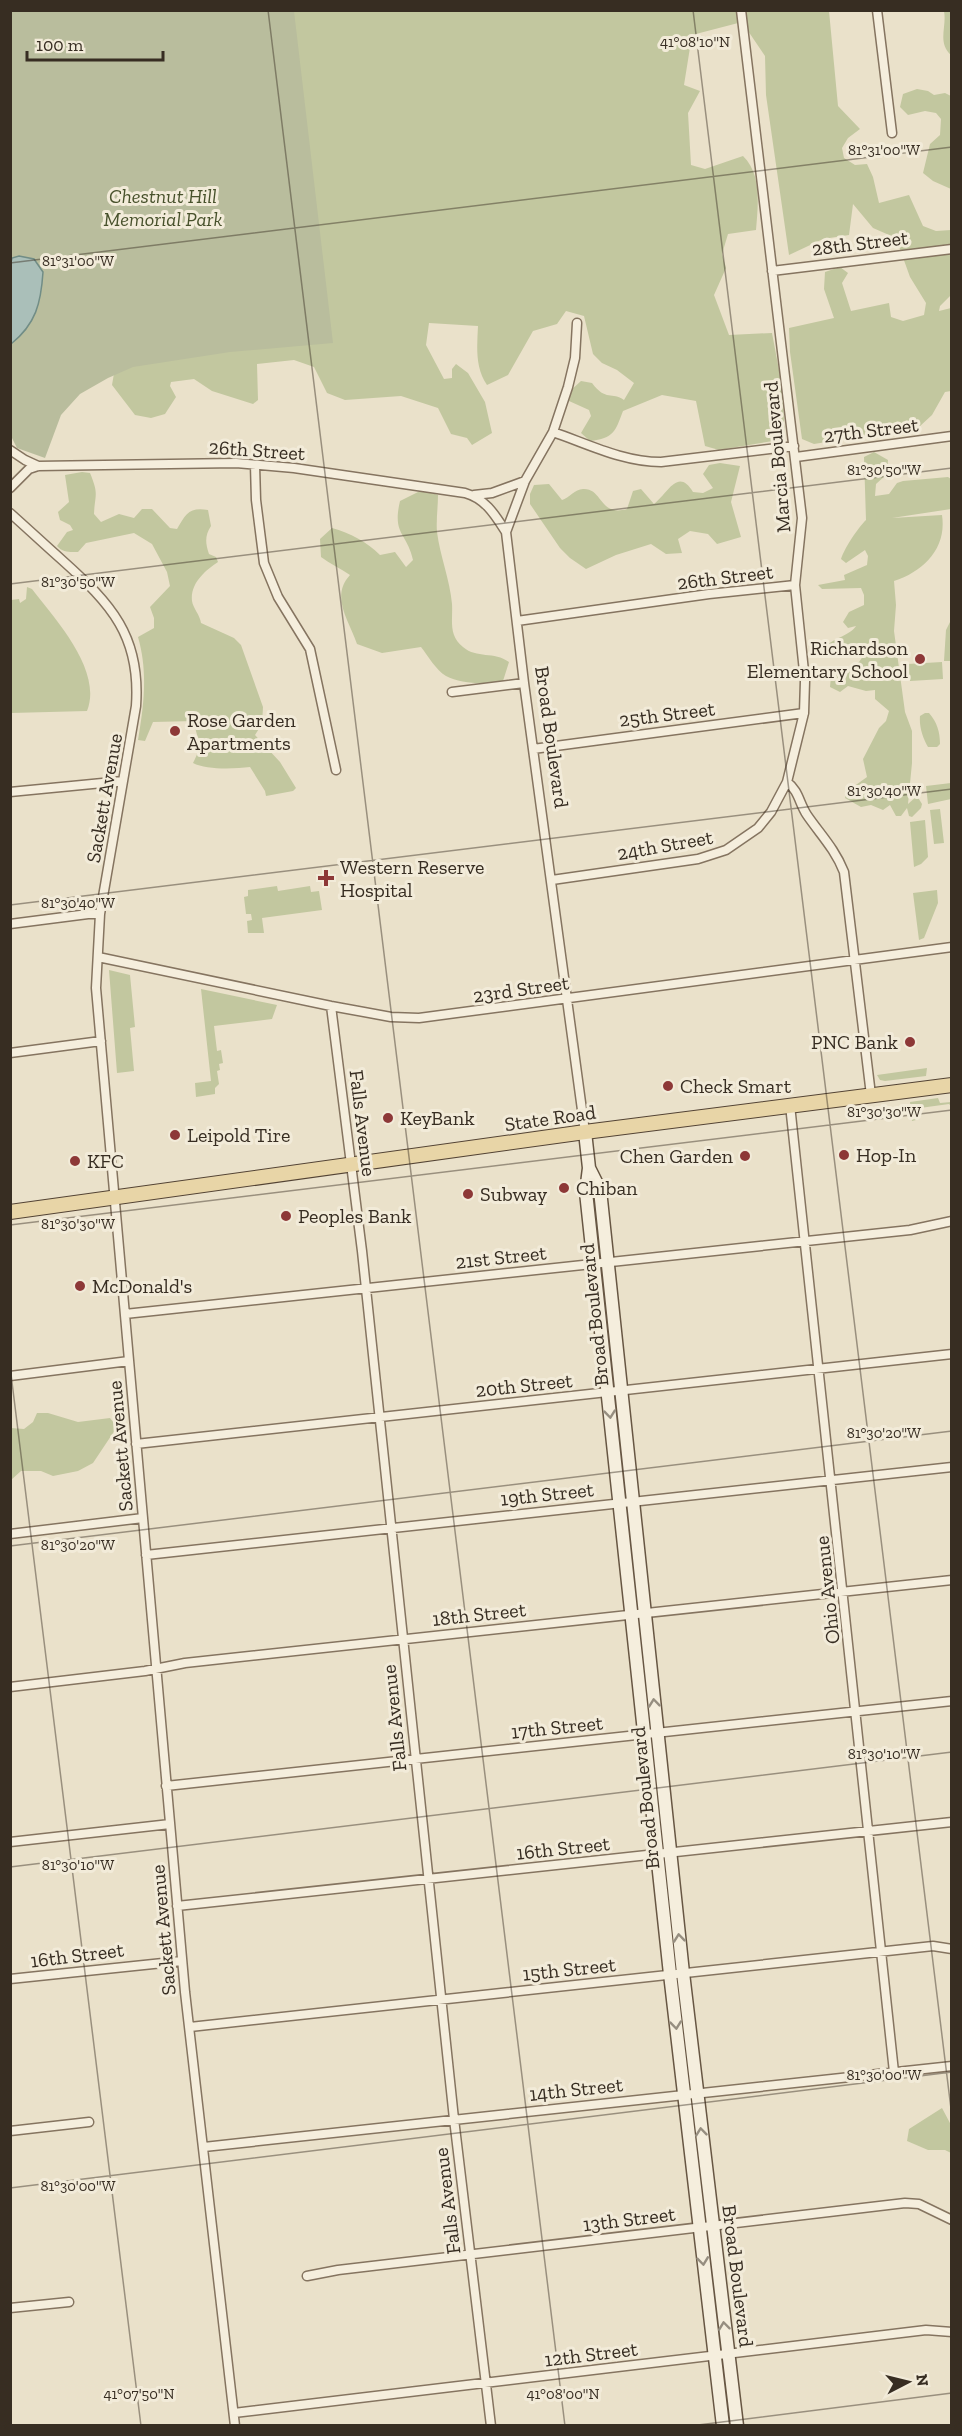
<svg xmlns="http://www.w3.org/2000/svg" width="962" height="2436" viewBox="0 0 962 2436" font-family="'Zilla Slab',serif">
  <style>
    .green { fill: #c2c79f }
    .cemetery { fill: #b9bd9d }
    .water { fill: #aabfb9; stroke: #718d86; stroke-width: 1.5 }
    .lines { fill: none; stroke-linecap: round; stroke-linejoin: round }
    .street-casing { stroke: #857460; stroke-width: 11 }
    .secondary-casing { stroke: #675643; stroke-width: 15 }
    .primary-casing { stroke: #534334; stroke-width: 16 }
    .street { stroke: #f5eedd; stroke-width: 8 }
    .secondary { stroke: #f5eedd; stroke-width: 12 }
    .primary { stroke: #e8d5a7; stroke-width: 14 }
    .oneway { stroke: #968e80 }
    .ticks { fill: none; stroke: #372d22; stroke-width: 1.5; stroke-opacity: 0.45 }
    .poi-dot { fill: #8d3837; stroke: #f2ebd9; stroke-width: 2 }
    .labels { text-anchor: middle; dominant-baseline: central; stroke-width: 6; stroke-linejoin: round; paint-order: stroke }
    .park-label { font-size: 20px; font-style: italic; fill: #47512b; stroke: #f2ebd9 }
    .street-label { font-size: 20px; fill: #372d22; stroke: #f2ebd9 }
    .poi-label { font-size: 20px; fill: #372d22; stroke: #f2ebd9; text-anchor: start }
    .ticks-label { font-size: 15px; text-anchor: middle; fill: #372d22; stroke: #f2ebd9; stroke-width: 6; stroke-linejoin: round; paint-order: stroke }
  </style>
  <rect width="100%" height="100%" fill="#eae1ca"/>
  <path class="green" d="M99,11H829L838,106L860,129L848,138L842,148L844,158L855,165L867,164L873,177L879,203L909,195L923,226L936,231L951,230V295L940,306L939,311L951,308V391L945,392L932,415L919,427L814,444L802,439L790,352L789,328L834,318L824,289L825,272L840,267L848,273L842,283L851,311L889,303L891,317L903,321L924,315L926,303L910,277L896,238L873,228L853,204L849,235L823,239L789,255L766,95L765,56L742,22L692,35L684,85L700,91L688,113L691,165L705,169L743,156C762,174 758,206 756,230L728,234L722,254L726,268L714,295L729,335L772,333L782,386L785,439L719,450L705,446L696,401L662,395L623,411C615,432 614,438 590,441L581,433L591,416L589,410L569,401L570,391L581,381L592,383C606,402 612,391 624,400L634,383L617,370L602,363L593,354L584,316L566,311L557,324L533,331L508,375L487,385C475,367 477,347 478,326L429,323L426,345L444,379L452,378V369L456,364L468,373L485,402L492,433L472,445L467,438L451,434L438,408L401,396L345,400L327,393L314,367L294,360L257,364L258,400L253,404L212,391L194,379L171,382L170,386L176,397L165,414L151,418L135,415L112,385L117,356Z
    M944,11H951V55C937,42 947,27 944,11Z
    M917,89L928,91L934,95L945,93L951,96V189L933,181L923,173L930,144L940,135L941,119L936,113L925,111L908,115L900,107L903,94Z
    M874,452L888,460L887,474L876,484L875,496L889,494L897,483L903,481L948,477L951,479V509L892,518L942,515C947,548 924,571 894,581L896,605L894,631L905,712L912,731V763L908,804L917,796L922,804L921,808L912,817L909,816L907,808L901,816H896L890,805L883,810L871,805L861,807L845,798L846,792L867,777L863,759L879,728L886,721L889,711L875,699V690L866,691L848,686L840,692L830,687L831,676L859,662L868,649L860,645L853,646L829,652L824,648C833,638 851,635 856,626L848,628L843,622L849,612L864,605V595L861,588L822,589L818,585L845,580L844,575L867,565L868,556L865,550L846,563L841,559C845,547 858,528 866,520L864,457Z
    M720,463L740,466L731,502L741,537L717,544L708,534L690,531L678,539L682,553L666,554L651,544L616,555L586,569L570,558L560,548L530,504V494L534,485L549,484L562,500C569,498 575,489 583,489C603,488 599,517 627,509L633,491L641,489L654,504C668,493 678,467 693,492L703,493L713,488L703,474L709,465Z
    M82,472L90,473C99,495 95,493 94,514L101,522L119,514L134,518L142,509H152L170,528L177,529C186,514 189,507 208,510L211,526C205,535 205,543 209,554L216,557L218,562C206,570 190,583 192,601C193,608 200,615 201,623L234,638L241,645L263,707L262,724L255,735L280,762L296,788L293,791L266,796L265,791L250,767C234,769 206,770 193,763C207,735 195,744 195,721L153,722L145,741L138,740C144,704 148,672 138,637L154,628V618L150,607L170,586L167,572L152,544L134,533L86,543L78,552C70,552 63,553 57,546L67,532L73,530L70,525L60,520L58,512L69,502L65,475Z
    M422,490L438,495C438,507 436,520 437,532C440,556 450,580 452,604C453,620 448,635 463,647C477,659 494,651 509,662L503,681C487,685 461,684 446,676C436,670 428,656 421,647L382,653L357,644C349,620 330,597 350,575C340,568 330,564 321,557L320,539L332,528C350,533 367,542 380,555L395,552L406,567L413,560C407,532 392,535 400,501Z
    M27,587L32,589C56,620 103,671 87,711L11,713V600L19,599L20,603L26,599Z
    M951,620V661H944L946,630Z
    M942,662L943,679L910,681L908,664Z
    M925,713H929C937,722 940,732 940,744L937,747H928C923,738 919,727 920,716Z
    M951,783V799L928,804L926,786Z
    M940,809L944,843L934,844L930,810Z
    M925,820L928,857L921,864L914,867L910,822Z
    M277,886L278,891L310,886L311,892L319,891L322,910L262,918L264,933H248L247,921L252,920L251,914H246L244,897L248,896V890Z
    M937,890L938,903L924,938L919,940L913,893Z
    M109,970L130,975L135,1027L130,1028L134,1071L117,1073Z
    M201,989L277,1005L272,1019L214,1026L217,1051L221,1050L223,1063L219,1064L220,1070L217,1071L219,1084L215,1088V1094L196,1097L195,1083L211,1081Z
    M927,1068L926,1076L885,1081L880,1080L877,1075Z
    M938,1098L940,1103L951,1102V1106L949,1104L920,1108V1119L912,1121L910,1102Z
    M37,1413H48L78,1422L110,1418L117,1427L93,1463L78,1471L53,1476L41,1471H21L11,1480V1428L24,1429L33,1422Z
    M942,2108L951,2125V2153L945,2150H928L907,2141L909,2129Z"/>
  <path class="cemetery" d="M10,11H294L333,343L230,352L133,367L108,378L80,394L61,415L45,458L17,448L10,434Z"/>
  <path class="water" d="M19,256L34,259L43,272C41,303 36,324 11,344V262L12,258Z"/>
  <g class="lines">
    <g class="street-casing">
      <path id="street" d="M741,10L802,518L795,585L805,681L804,713L787,782C799,791 799,803 807,815C820,834 835,849 844,872L871,1095
        M877,10L892,133
        M772,271L952,249
        M577,323L575,358L568,387L553,432L525,481L506,532L524,683L585,1132
        M553,432C588,444 623,462 661,462L794,446
        M10,450L25,460L38,466
        M796,457L952,436
        M255,465L256,500L264,563L278,597L310,649L336,770
        M10,488L29,469L38,466L236,463L294,468L465,493C486,499 495,515 506,532
        M474,495L492,493L525,481
        M10,513C28,529 45,545 62,560C111,604 141,636 136,706L100,914L96,988L185,1992L235,2426
        M517,621L709,594L795,585
        M452,692L524,683
        M533,749L804,713
        M10,792L123,781
        M552,880L698,859L726,850L758,828L771,812L787,782
        M10,924L88,914H100
        M98,957L331,1006L391,1017L419,1018L952,947
        M331,1006L362,1251L454,2119L491,2426
        M10,1053L101,1041
        M790,1105L894,2072
        M125,1314L910,1230L952,1221
        M10,1376L129,1361
        M136,1444L952,1354
        M10,1534L143,1518
        M146,1555L952,1467
        M10,1687L145,1671L185,1663L952,1580
        M166,1786L952,1701
        M10,1842L170,1824
        M177,1906L952,1822
        M10,1979L182,1961
        M190,2027L933,1946L952,1949
        M10,2131L89,2122
        M204,2147L952,2066
        M307,2276L338,2270L905,2203L919,2204L952,2220
        M10,2308L69,2302
        M234,2413L926,2330L952,2332"/>
    </g>
    <g class="secondary-casing">
      <path id="secondary" d="M585,1132L589,1168L586,1192L670,1974L723,2426
        M589,1168L600,1190L683,1973L737,2426"/>
    </g>
    <g class="primary-casing">
      <path id="primary" d="M10,1212L585,1132L952,1085"/>
    </g>
    <use href="#street" class="street"/>
    <use href="#secondary" class="secondary"/>
    <use href="#primary" class="primary"/>
  </g>
  <defs><path id="oneway-chevron" d="M-2-3.5L2.5 0L-2 3.5" fill="none" stroke-width="1.6" stroke-linecap="round" stroke-linejoin="round" transform="scale(1.5)"/></defs>
  <g class="oneway">
    <use href="#oneway-chevron" transform="translate(610 1414) rotate(84)"/>
    <use href="#oneway-chevron" transform="translate(654 1703) rotate(-96)"/>
    <use href="#oneway-chevron" transform="translate(679 1938) rotate(-96)"/>
    <use href="#oneway-chevron" transform="translate(676 2025) rotate(84)"/>
    <use href="#oneway-chevron" transform="translate(701 2132) rotate(-96)"/>
    <use href="#oneway-chevron" transform="translate(703 2261) rotate(83)"/>
    <use href="#oneway-chevron" transform="translate(724 2326) rotate(-97)"/>
  </g>
  <path class="ticks" d="M268,10L565,2426M693,10L952,2117M10,263L952,147M10,584L952,468M10,905L952,789M10,1225L952,1110M10,1366L141,2426M10,1546L952,1431M10,1867L952,1752M10,2188L952,2072M690,2426L952,2393"/>
  <g class="poi-dot">
    <circle cx="920" cy="659" r="6"/>
    <circle cx="175" cy="731" r="6"/>
    <path d="M323 869h6v6h6v6h-6v6h-6v-6h-6v-6h6z"/>
    <circle cx="910" cy="1042" r="6"/>
    <circle cx="668" cy="1086" r="6"/>
    <circle cx="388" cy="1118" r="6"/>
    <circle cx="175" cy="1135" r="6"/>
    <circle cx="844" cy="1155" r="6"/>
    <circle cx="745" cy="1156" r="6"/>
    <circle cx="75" cy="1161" r="6"/>
    <circle cx="564" cy="1188" r="6"/>
    <circle cx="468" cy="1194" r="6"/>
    <circle cx="286" cy="1216" r="6"/>
    <circle cx="80" cy="1286" r="6"/>
  </g>
  <g class="labels">
    <g class="park-label">
      <text x="163" y="196">Chestnut Hill<tspan x="163" dy="23">Memorial Park</tspan></text>
    </g>
    <g class="street-label">
      <text transform="translate(860 243) rotate(-7)">28th Street</text>
      <text transform="translate(871 430) rotate(-7)">27th Street</text>
      <text transform="translate(257 450) rotate(4)">26th Street</text>
      <text transform="translate(777 457) rotate(-95)">Marcia Boulevard</text>
      <text transform="translate(725 577) rotate(-7)">26th Street</text>
      <text transform="translate(667 714) rotate(-7)">25th Street</text>
      <text transform="translate(552 737) rotate(82)">Broad Boulevard</text>
      <text transform="translate(104 798) rotate(-80)">Sackett Avenue</text>
      <text transform="translate(665 845) rotate(-10)">24th Street</text>
      <text transform="translate(521 989) rotate(-8)">23rd Street</text>
      <text transform="translate(550 1118) rotate(-8)">State Road</text>
      <text transform="translate(363 1123) rotate(83)">Falls Avenue</text>
      <text transform="translate(501 1257) rotate(-6)">21st Street</text>
      <text transform="translate(594 1315) rotate(-96)">Broad Boulevard</text>
      <text transform="translate(524 1385) rotate(-6)">20th Street</text>
      <text transform="translate(120 1446) rotate(-95)">Sackett Avenue</text>
      <text transform="translate(547 1494) rotate(-6)">19th Street</text>
      <text transform="translate(827 1590) rotate(-96)">Ohio Avenue</text>
      <text transform="translate(479 1614) rotate(-6)">18th Street</text>
      <text transform="translate(394 1718) rotate(-96)">Falls Avenue</text>
      <text transform="translate(557 1727) rotate(-6)">17th Street</text>
      <text transform="translate(645 1798) rotate(-96)">Broad Boulevard</text>
      <text transform="translate(563 1848) rotate(-6)">16th Street</text>
      <text transform="translate(163 1930) rotate(-95)">Sackett Avenue</text>
      <text transform="translate(77 1955) rotate(-7)">16th Street</text>
      <text transform="translate(569 1969) rotate(-6)">15th Street</text>
      <text transform="translate(576 2089) rotate(-6)">14th Street</text>
      <text transform="translate(447 2201) rotate(-97)">Falls Avenue</text>
      <text transform="translate(629 2219) rotate(-7)">13th Street</text>
      <text transform="translate(738 2276) rotate(83)">Broad Boulevard</text>
      <text transform="translate(591 2354) rotate(-7)">12th Street</text>
    </g>
    <g class="poi-label">
      <text x="908" y="648" text-anchor="end">Richardson<tspan x="908" dy="23">Elementary School</tspan></text>
      <text x="187" y="720">Rose Garden<tspan x="187" dy="23">Apartments</tspan></text>
      <text x="340" y="867">Western Reserve<tspan x="340" dy="23">Hospital</tspan></text>
      <text x="898" y="1042" text-anchor="end">PNC Bank</text>
      <text x="680" y="1086">Check Smart</text>
      <text x="400" y="1118">KeyBank</text>
      <text x="187" y="1135">Leipold Tire</text>
      <text x="856" y="1155">Hop-In</text>
      <text x="733" y="1156" text-anchor="end">Chen Garden</text>
      <text x="87" y="1161">KFC</text>
      <text x="576" y="1188">Chiban</text>
      <text x="480" y="1194">Subway</text>
      <text x="298" y="1216">Peoples Bank</text>
      <text x="92" y="1286">McDonald's</text>
    </g>
  </g>
  <g class="ticks-label">
    <text x="695" y="47">41°08'10"N</text>
    <text x="884" y="155">81°31'00"W</text>
    <text x="78" y="266">81°31'00"W</text>
    <text x="884" y="475">81°30'50"W</text>
    <text x="78" y="587">81°30'50"W</text>
    <text x="884" y="796">81°30'40"W</text>
    <text x="78" y="908">81°30'40"W</text>
    <text x="884" y="1117">81°30'30"W</text>
    <text x="78" y="1229">81°30'30"W</text>
    <text x="884" y="1438">81°30'20"W</text>
    <text x="78" y="1550">81°30'20"W</text>
    <text x="884" y="1759">81°30'10"W</text>
    <text x="78" y="1870">81°30'10"W</text>
    <text x="884" y="2080">81°30'00"W</text>
    <text x="78" y="2191">81°30'00"W</text>
    <text x="139" y="2399">41°07'50"N</text>
    <text x="563" y="2399">41°08'00"N</text>
  </g>
  <rect width="962" height="2436" fill="none" stroke="#372d22" stroke-width="24"/>
  <g transform="translate(908 2382) rotate(83)" stroke="#f2ebd9" stroke-width="4.5" paint-order="stroke">
  <path d="M0-4.5L10 22L0 15L-10 22Z" fill="#372d22"/>
  <text y="-9" font-size="16" font-weight="bold" text-anchor="middle" fill="#372d22">N</text>
  </g>
  <path d="M27 51v9h136v-9" fill="none" stroke="#372d22" stroke-width="3"/>
  <text x="36" y="51" font-size="18" fill="#372d22" stroke="#f2ebd9" stroke-width="4.5" paint-order="stroke">100 m</text>
</svg>
